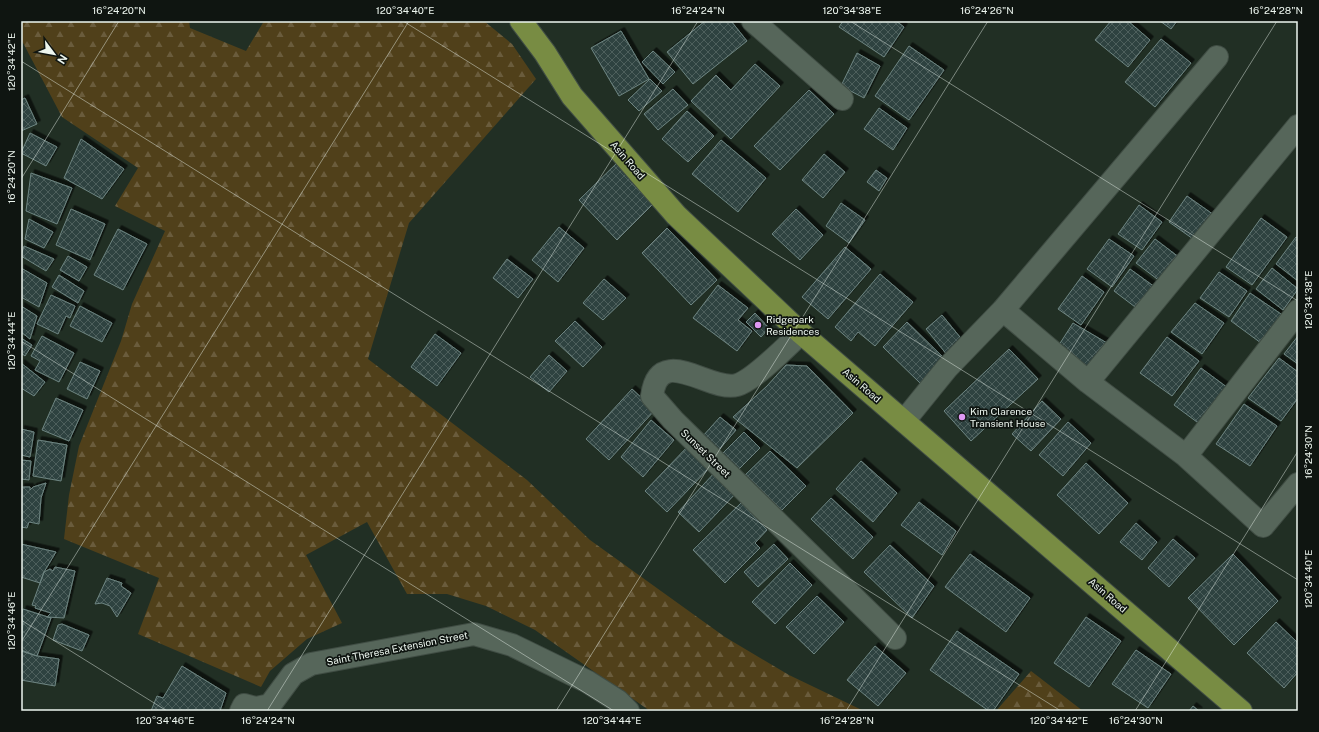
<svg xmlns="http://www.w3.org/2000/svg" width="1319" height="732" viewBox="0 0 1319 732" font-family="'Public Sans',sans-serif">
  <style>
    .forest { fill: url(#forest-firs) }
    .building { fill: url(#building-cross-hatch); stroke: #6e8582; filter: url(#shadow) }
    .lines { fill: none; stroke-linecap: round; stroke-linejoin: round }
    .street-casing { stroke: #404d44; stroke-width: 24 }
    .primary-casing { stroke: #404d44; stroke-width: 24 }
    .street { stroke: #56665a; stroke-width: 22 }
    .primary { stroke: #788c43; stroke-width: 22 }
    .ticks { fill: none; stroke: #edf6ef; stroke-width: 1; stroke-opacity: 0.45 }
    .poi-dot { fill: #de98f2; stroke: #0f1511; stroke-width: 1.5 }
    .labels { text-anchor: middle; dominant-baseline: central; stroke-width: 3.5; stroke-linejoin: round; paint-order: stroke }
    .street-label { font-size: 10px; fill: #edf6ef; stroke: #0f1511 }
    .poi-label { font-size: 10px; fill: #edf6ef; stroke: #0f1511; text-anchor: start }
    .neatline { fill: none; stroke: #edf6ef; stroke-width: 1.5 }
    .ticks-label { font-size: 10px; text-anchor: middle; fill: #edf6ef }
  </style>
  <defs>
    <pattern id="forest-firs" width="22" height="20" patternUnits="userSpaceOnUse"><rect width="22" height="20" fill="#50401a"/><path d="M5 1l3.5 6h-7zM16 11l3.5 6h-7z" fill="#6a5c3c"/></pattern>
    <pattern id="building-cross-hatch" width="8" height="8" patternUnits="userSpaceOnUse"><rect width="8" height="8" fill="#2e4340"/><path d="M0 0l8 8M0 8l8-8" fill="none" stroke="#4d5f5c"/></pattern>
    <filter id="shadow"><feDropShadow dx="3.5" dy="-3.5" stdDeviation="0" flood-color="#0009"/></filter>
  </defs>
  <rect width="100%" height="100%" fill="#212f24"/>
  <path class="forest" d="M21,21H189L190,28L246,51L264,21H484L512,44L536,79L409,223L368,359L527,480L590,540L725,637L789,675L864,711H650L535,630L486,606L447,594H407L367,522L306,555L342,623L307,639L270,671L261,687L138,634L159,578L64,539L69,495L79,446L121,341L132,304L165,231L115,206L138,168L62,117L21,39Z
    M1031,671L1083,711H996Z"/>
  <path class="building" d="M705,21H731L747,41L693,84L667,52Z
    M843,21L864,22L896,21L904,27L884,57L839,27Z
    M1111,21H1128L1150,40L1128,67L1095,40Z
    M1160,21H1177L1171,29Z
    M621,31L649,79L619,96L591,48Z
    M1161,39L1191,63L1155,107L1125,82Z
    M909,46L944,70L909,120L875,96Z
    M653,51L675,72L663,84L642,62Z
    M857,53L880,66L864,98L841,86Z
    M755,64L780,86L731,139L691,101L716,75L731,90Z
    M650,79L662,91L639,111L628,100Z
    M673,89L688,105L658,130L644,114Z
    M809,90L834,114L780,170L754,146Z
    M25,98L37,124L21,131V100Z
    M879,108L907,128L893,150L864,129Z
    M687,111L714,136L688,162L662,139Z
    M30,133L57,147L46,166L21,153Z
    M81,139L124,169L102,199L64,178Z
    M721,140L766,178L738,212L692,174Z
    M824,154L845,172L823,198L802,180Z
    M619,161L657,200L617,240L579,200Z
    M876,170L887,178L879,191L867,182Z
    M31,173L72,188L57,224L26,211Z
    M1187,196L1214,215L1196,241L1169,222Z
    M841,203L865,220L849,243L826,226Z
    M1139,205L1162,222L1142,250L1118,234Z
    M71,209L105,224L90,260L56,245Z
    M796,209L823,235L800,260L772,234Z
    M1261,218L1287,237L1252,285L1226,267Z
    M29,219L53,232L44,248L25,239Z
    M559,227L584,248L558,282L532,260Z
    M667,228L717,280L691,305L642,253Z
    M118,229L147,244L123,290L94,275Z
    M1296,237L1298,238V281L1276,264Z
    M1109,239L1134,256L1112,287L1087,269Z
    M1155,239L1184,261L1165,285L1136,263Z
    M24,246L54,259L46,271L21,256Z
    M845,247L871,269L828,319L802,297Z
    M68,256L87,267L79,281L60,270Z
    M507,259L533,279L518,298L493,278Z
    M21,268L47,283L39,307L21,297Z
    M1272,268L1298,289L1283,310L1256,289Z
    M1130,269L1159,290L1143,313L1114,291Z
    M1219,272L1247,291L1229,317L1200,298Z
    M880,274L913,302L875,346L858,332L851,341L835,327Z
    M59,275L84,291L78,303L52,287Z
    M1082,276L1104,292L1081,325L1058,309Z
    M604,279L626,298L603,320L583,303Z
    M718,285L748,308L738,320L752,331L737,351L693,318Z
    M1250,293L1281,314L1261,343L1231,321Z
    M51,295L75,306L70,318L66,316L58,334L37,324Z
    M1195,303L1224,323L1202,354L1171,332Z
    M21,306L37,316L30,339L21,332Z
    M80,306L112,323L102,342L70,326Z
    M755,313L769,328L761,337L746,322Z
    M942,315L964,342L948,356L926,329Z
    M575,321L602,347L583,367L555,341Z
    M907,322L944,358L920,383L883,347Z
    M1073,323L1107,343L1092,369L1057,348Z
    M435,334L461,353L437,386L411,367Z
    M42,336L74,353L59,382L35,370L40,361L31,356Z
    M1298,336V364L1284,354Z
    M1167,337L1199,361L1172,396L1140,373Z
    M21,338L32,345L25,356L21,353Z
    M1009,349L1038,379L971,441L944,411Z
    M549,355L567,371L549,392L530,377Z
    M1279,358L1298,372V398L1281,421L1248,398Z
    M80,362L100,371L87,399L67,389Z
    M21,363L45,382L34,396L21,388Z
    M786,365L807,366L853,413L797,468L733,417L767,386Z
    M1201,368L1228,388L1201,425L1174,405Z
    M632,389L655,410L609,460L586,439Z
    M56,398L83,410L69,441L42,430Z
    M1042,401L1061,419L1031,451L1012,434Z
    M1244,404L1277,426L1250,466L1216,444Z
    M720,417L736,430L718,451L702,437Z
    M651,420L674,440L643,477L621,457Z
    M1068,422L1091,443L1063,476L1039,455Z
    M21,429L34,432L30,457L21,455Z
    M744,432L760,448L739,469L723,453Z
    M38,440L67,445L61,481L33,476Z
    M691,443L712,465L667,512L645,491Z
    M770,451L806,486L780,512L744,476Z
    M21,460L31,461L29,480L21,479Z
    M861,461L897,493L873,522L836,489Z
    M1086,463L1128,503L1099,534L1057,495Z
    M717,470L738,491L699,532L678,512Z
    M46,483L41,498L39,524L29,522L27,528L21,527V487H30V490L33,487Z
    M831,498L873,537L853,559L811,519Z
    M919,502L956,531L942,555L901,525Z
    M741,503L767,530L755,543L760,548L725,583L693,550Z
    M1136,523L1157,542L1142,560L1120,542Z
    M1173,539L1195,558L1169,587L1148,568Z
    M21,544L56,552L44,572L40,583L21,577Z
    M774,544L788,559L758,587L744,572Z
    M890,545L934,586L912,618L864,572Z
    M970,554L1030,598L1006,632L945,587Z
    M1233,554L1278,601L1234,645L1188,598Z
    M790,563L812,585L775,624L752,602Z
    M55,567L75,571L64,618L47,617L51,613L35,608L36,606L32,605L44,572L50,569L53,571Z
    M107,578L122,583L121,586L131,593L117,617L110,606L102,603L95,604Z
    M817,596L844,622L814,654L786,627Z
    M23,609L51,618L37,656L21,650L23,621L21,616Z
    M1086,617L1121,641L1089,687L1054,663Z
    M1276,622L1298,643V672L1284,688L1247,653Z
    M62,624L89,635L82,651L53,640L58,625Z
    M957,631L1019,674L993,711H989L930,670Z
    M875,646L906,673L878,706L847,680Z
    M1136,650L1171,674L1148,708L1112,684Z
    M21,651L37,656L59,659L55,686L21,680Z
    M182,666L226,693L220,711H151L157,696L163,698Z
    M1193,706L1199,711H1189Z"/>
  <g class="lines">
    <g class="street-casing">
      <path id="street" d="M753,21L842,99
        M1003,310L1217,57
        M801,333C787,346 754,380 737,385C710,393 659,342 652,396L673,420L895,638
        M1088,382L1298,126
        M904,421L947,368L1003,310L1088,382L1186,456L1263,526L1298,484
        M1186,456L1298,311
        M241,711L244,705L256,708L270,705L293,674L311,664L474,634L512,645L588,682L618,701L628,711"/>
    </g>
    <g class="primary-casing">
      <path id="primary" d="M521,21L545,53L572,96L676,215L801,333L1241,711"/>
    </g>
    <use href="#street" class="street"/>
    <use href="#primary" class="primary"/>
  </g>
  <path class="ticks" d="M403,21L1298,580M850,21L1298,301M21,61L1061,711M21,179L119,21M21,341L614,711M21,620L167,711M21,642L409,21M267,711L698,21M556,711L988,21M846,711L1277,21M1135,711L1298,451"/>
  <g class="poi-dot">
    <circle cx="758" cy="325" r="4"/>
    <circle cx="962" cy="417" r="4"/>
  </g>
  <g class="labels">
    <g class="street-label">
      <text transform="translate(628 160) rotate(49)">Asin Road</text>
      <text transform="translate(862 385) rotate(41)">Asin Road</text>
      <text transform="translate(706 453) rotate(44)">Sunset Street</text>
      <text transform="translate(1108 595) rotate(41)">Asin Road</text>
      <text transform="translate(397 648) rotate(-11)">Saint Theresa Extension Street</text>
    </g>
    <g class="poi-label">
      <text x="766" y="319">Ridgepark<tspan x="766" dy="12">Residences</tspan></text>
      <text x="970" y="411">Kim Clarence<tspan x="970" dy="12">Transient House</tspan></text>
    </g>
  </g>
  <rect width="1319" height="732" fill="none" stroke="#0f1511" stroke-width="44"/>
  <g transform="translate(54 54) rotate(122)" stroke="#0f1511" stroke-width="3" paint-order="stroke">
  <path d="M0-3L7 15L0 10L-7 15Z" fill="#edf6ef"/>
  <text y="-6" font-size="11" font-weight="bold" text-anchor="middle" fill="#edf6ef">N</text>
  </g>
  <rect x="22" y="22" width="1275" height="688" class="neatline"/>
  <g class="ticks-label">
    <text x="119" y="14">16°24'20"N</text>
    <text x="405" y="14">120°34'40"E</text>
    <text x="698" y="14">16°24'24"N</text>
    <text x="852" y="14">120°34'38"E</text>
    <text x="987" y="14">16°24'26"N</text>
    <text x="1276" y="14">16°24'28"N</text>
    <text transform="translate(11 62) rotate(-90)" y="4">120°34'42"E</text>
    <text transform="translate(11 177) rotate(-90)" y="4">16°24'20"N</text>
    <text transform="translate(1308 300) rotate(-90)" y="4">120°34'38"E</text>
    <text transform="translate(11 341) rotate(-90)" y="4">120°34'44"E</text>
    <text transform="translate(1308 452) rotate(-90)" y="4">16°24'30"N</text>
    <text transform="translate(1308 579) rotate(-90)" y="4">120°34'40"E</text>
    <text transform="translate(11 621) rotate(-90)" y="4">120°34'46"E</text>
    <text x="165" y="724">120°34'46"E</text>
    <text x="268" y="724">16°24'24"N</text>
    <text x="612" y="724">120°34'44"E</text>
    <text x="847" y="724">16°24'28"N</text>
    <text x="1059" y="724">120°34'42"E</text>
    <text x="1136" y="724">16°24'30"N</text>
  </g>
</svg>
